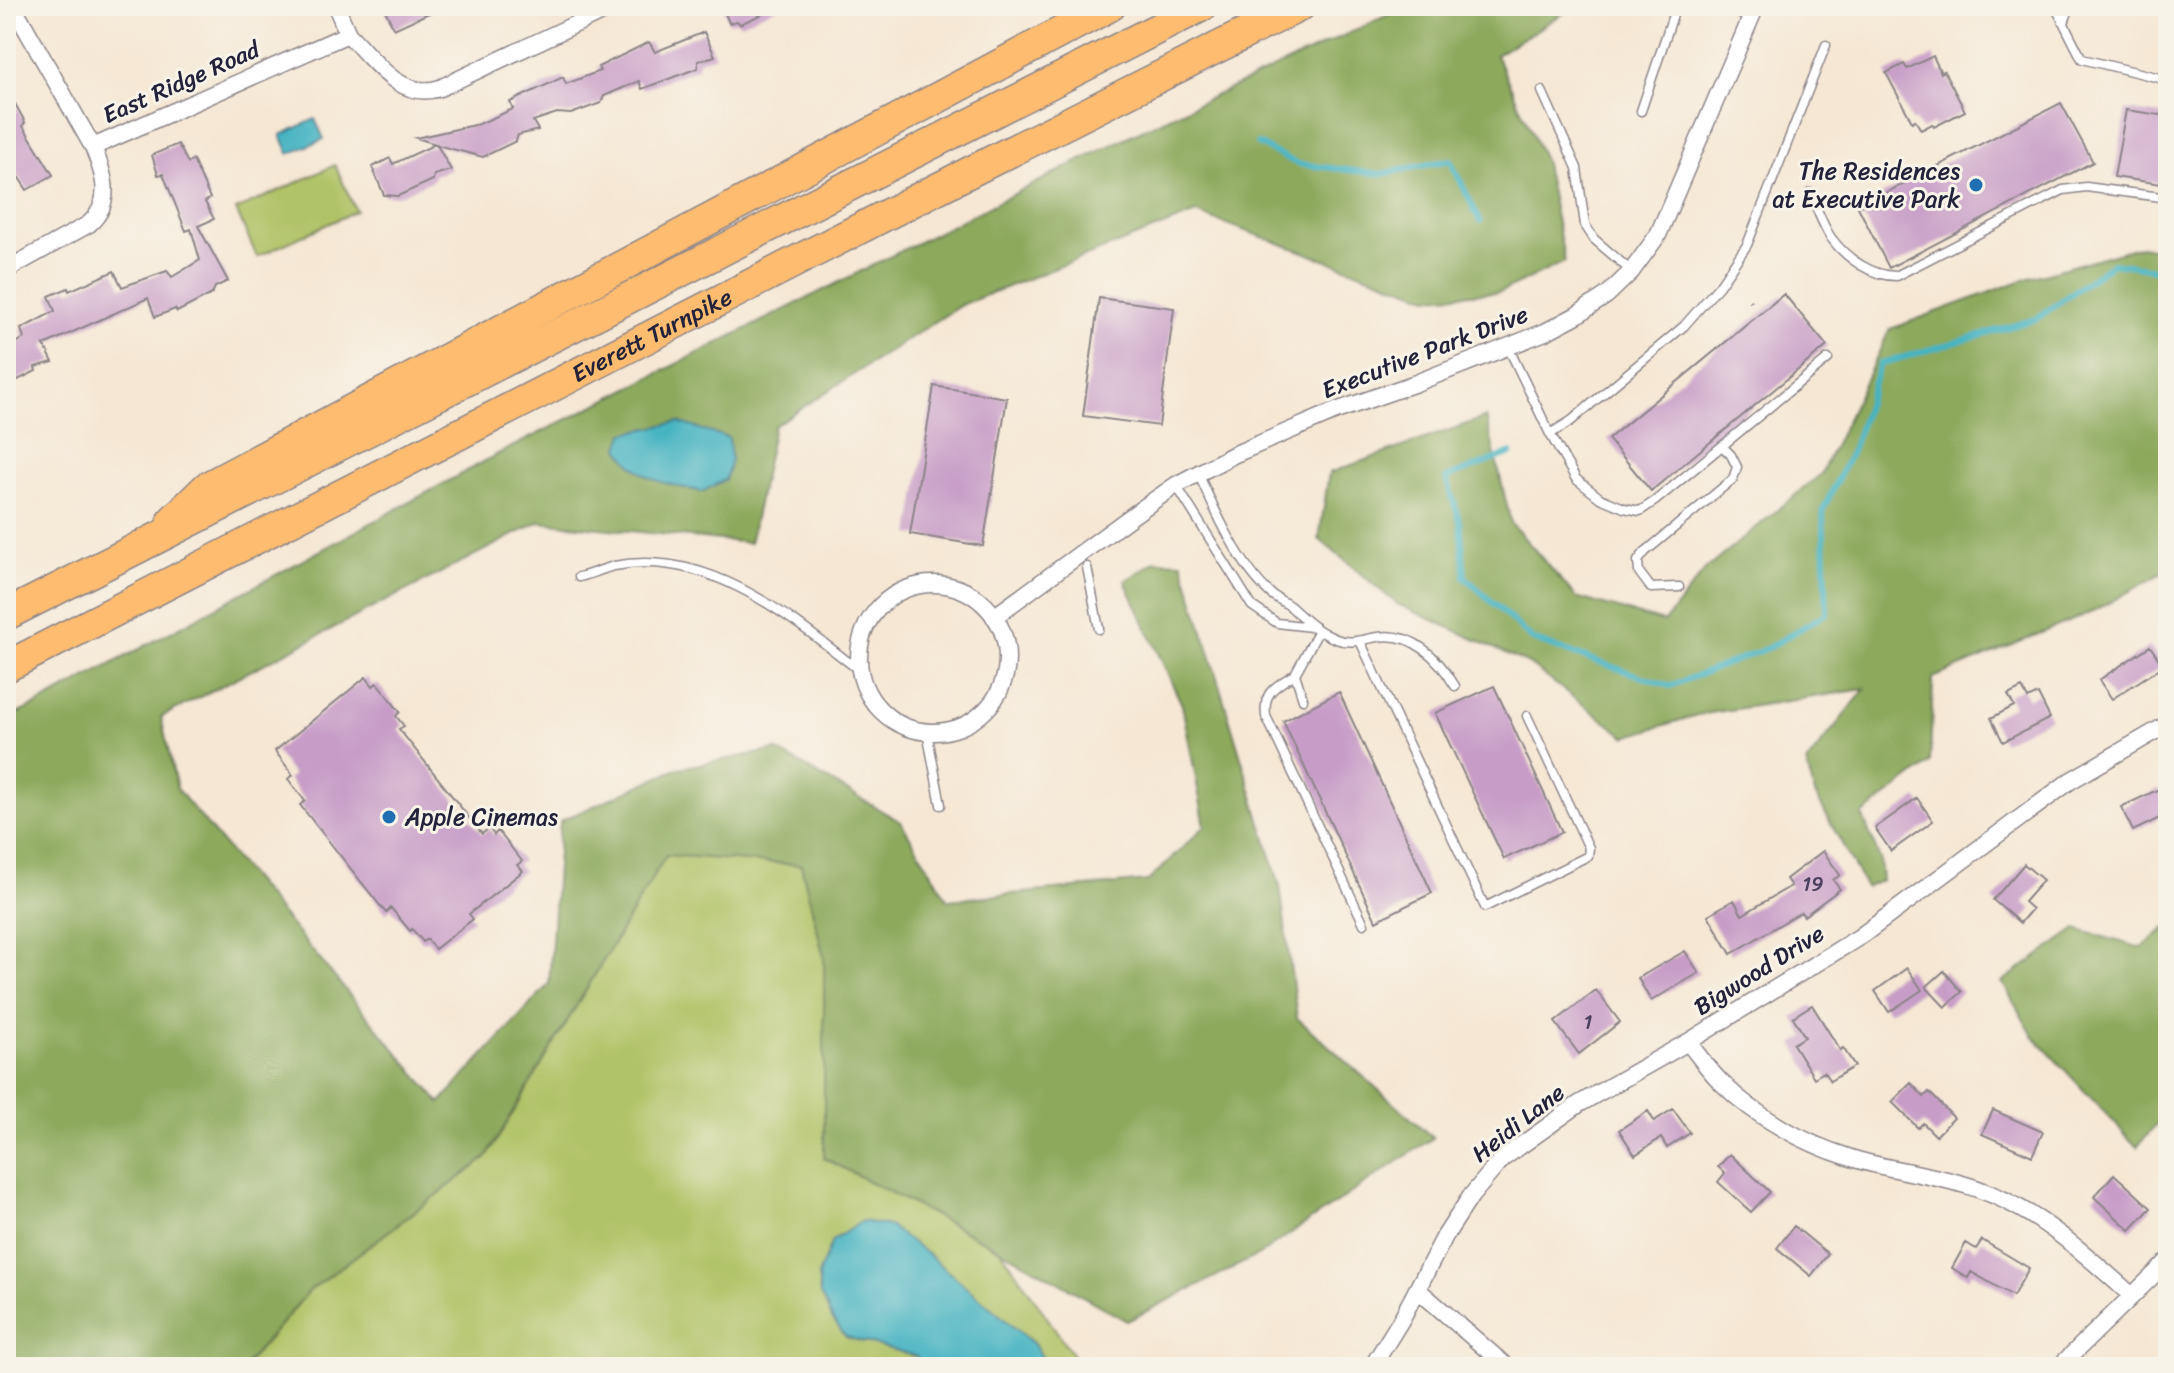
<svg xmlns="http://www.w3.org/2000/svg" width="2174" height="1373" viewBox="0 0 2174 1373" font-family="Sriracha,sans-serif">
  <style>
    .green { fill: #b1c367; stroke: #6a7251; stroke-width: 2 }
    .forest { fill: #8ca95c; stroke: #57664c; stroke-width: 2 }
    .water { fill: #46b4c2; stroke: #346b7e; stroke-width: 2 }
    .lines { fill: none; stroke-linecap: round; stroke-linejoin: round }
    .stream { stroke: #46b4c2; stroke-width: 6 }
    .building { fill: #c79dc7 }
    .lane-casing { stroke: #8c8488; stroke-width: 11 }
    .street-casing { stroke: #8c8488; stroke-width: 19 }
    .highway-casing { stroke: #8c8488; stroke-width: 33 }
    .path { stroke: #8c8488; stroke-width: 4; stroke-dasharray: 2 6; stroke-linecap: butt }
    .lane { stroke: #fff; stroke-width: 8 }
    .street { stroke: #fff; stroke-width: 16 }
    .highway { stroke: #fdbc70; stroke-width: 30 }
    .poi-dot { fill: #1f6fb2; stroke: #f7f3e8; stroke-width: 3 }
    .labels { text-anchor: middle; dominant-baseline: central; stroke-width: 6; stroke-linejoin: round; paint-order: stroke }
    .number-label { font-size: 20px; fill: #4b415e }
    .street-label { font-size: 24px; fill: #22223b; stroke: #f7f3e8 }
    .poi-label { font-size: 24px; fill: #22223b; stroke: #f7f3e8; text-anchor: end }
  </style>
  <rect width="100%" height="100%" fill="#f7f3e8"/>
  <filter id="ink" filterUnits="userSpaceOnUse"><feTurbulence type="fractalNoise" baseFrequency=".0125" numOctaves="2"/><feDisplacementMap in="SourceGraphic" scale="16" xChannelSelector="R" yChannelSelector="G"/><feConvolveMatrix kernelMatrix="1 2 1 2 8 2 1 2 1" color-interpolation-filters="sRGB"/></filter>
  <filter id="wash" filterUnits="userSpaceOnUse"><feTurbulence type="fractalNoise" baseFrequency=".006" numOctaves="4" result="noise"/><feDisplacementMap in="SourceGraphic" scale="32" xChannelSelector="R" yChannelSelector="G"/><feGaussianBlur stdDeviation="1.8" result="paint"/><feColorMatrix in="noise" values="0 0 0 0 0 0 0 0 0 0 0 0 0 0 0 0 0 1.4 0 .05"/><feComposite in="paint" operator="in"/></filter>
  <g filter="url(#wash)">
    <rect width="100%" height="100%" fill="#f6e7d4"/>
    <path class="green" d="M335,165L356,211L257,257L236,210Z
      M666,855L801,864L824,957V1158L1001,1250L1081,1367H244L309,1291L486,1158Z"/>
    <path class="forest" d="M1407,6H1575L1496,55L1544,159L1565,262L1500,292L1428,297L1196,213L961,305L774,426L750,543L539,522L161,717L177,789L440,1103L549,984L560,821L679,768L776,750L901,822L948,900L1148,881L1205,826L1182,705L1125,581L1155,561L1182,562L1280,886L1297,1018L1433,1138L1257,1256L1127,1321L1001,1250L824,1158V957L801,865L666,855L486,1158L309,1291L244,1367H6V719L40,703L498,454L1127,137Z
      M2141,246L2168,251V570L2092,612L1933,678L1930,763L1862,815L1880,859L1882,880L1866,888L1815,794L1806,763L1865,689L1697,715L1626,737L1529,664L1397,604L1319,539L1329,473L1486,417L1511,523L1576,597L1664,622L1706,569L1821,474L1890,329L2023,280Z
      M2168,926V1112L2137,1147L2033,1036L2002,982L2076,929L2142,948Z"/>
    <path class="water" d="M315,119L324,139L289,154L281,135Z
      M678,422L729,438L731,460L725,480L702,492C666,483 640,483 619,448L624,433Z
      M862,1221L889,1226L920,1248L1034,1344L1046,1367H927L916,1356L846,1337L833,1320L820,1294L818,1275L832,1241Z"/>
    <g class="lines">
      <path class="stream" d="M1258,144L1298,164L1381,174L1450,160L1480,221
        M1511,453L1446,478L1460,521L1465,577L1533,640L1670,686L1768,648L1827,613L1823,510L1853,448L1880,364L2036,319L2113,263L2168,271"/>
    </g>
    <g id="blocks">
      <path class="building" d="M383,6H444L394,29Z
        M722,6H781L740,24L737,21L729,23Z
        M704,32L715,56L698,61V68L642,89L639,81L604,96L601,103L571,114L557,113L533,121L538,130L518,135L516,141L483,157L437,145L451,170L434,175L433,180L398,196L384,195L372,167L390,158L393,164L436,144L416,138L479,124L513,109L510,102L563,77L566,84L600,71L598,67L649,42L655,52Z
        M1933,56L1941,73L1944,71L1965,111L1934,127L1932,124L1921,130L1915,120L1912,122L1886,73L1904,64L1907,69Z
        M6,87L25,122L23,126L53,175L27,190L6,158Z
        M2061,103L2093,162L1889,268L1858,207Z
        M2126,110L2168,116V185L2114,177Z
        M178,144L188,163L193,160L210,198L205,202L214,219L198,226L228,281L215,287L212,294L177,312L175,309L155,317L148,298L44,345L53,362L35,367L36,371L6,386V349L24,338L21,329L55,311L49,296L68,288L69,291L114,271L122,287L167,271L172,277L200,260L191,229L186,231L163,174L158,175L152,155Z
        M1784,294L1827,346L1651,491L1608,439Z
        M1099,298L1174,308L1159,426L1083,416Z
        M934,386L1007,398L983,546L910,534Z
        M2150,646L2163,666L2112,699L2099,680Z
        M366,677L373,686L377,683L400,712L396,716L404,726L399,729L482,834L489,828L494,835L498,831L522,861L517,865L523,871L469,914L473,919L435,949L427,939L423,942L412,929L410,931L391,908L386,913L300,805L305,801L288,779L293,775L275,751Z
        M1494,686L1562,832L1504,859L1435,713Z
        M2022,688L2028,699L2038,694L2050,718L2003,742L1991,718L2014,706L2008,695Z
        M1339,692L1432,893L1376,921L1283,721Z
        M2159,789L2168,807V814L2133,831L2121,807Z
        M1917,798L1933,821L1891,851L1875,828Z
        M1823,851L1840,875L1833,880L1840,889L1804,916L1801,912L1731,954L1708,915L1734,900L1742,915L1791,886L1786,879Z
        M2024,864L2043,880L2024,902L2032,909L2020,923L1993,900Z
        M1685,951L1699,973L1651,1001L1638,978Z
        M1907,968L1922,990L1889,1012L1875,991Z
        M1944,971L1962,992L1945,1007L1926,987Z
        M1596,990L1620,1022L1579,1054L1555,1022Z
        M1812,1005L1840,1050L1843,1048L1855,1066L1830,1081L1824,1072L1814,1078L1793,1044L1805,1037L1793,1017Z
        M1911,1083L1924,1097L1929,1092L1954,1118L1936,1136L1923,1123L1918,1128L1892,1102Z
        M1673,1109L1690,1133L1667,1148L1661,1138L1635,1155L1619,1130L1648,1111L1654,1121Z
        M1993,1110L2043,1132L2032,1156L1982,1134Z
        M1730,1154L1770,1192L1751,1212L1718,1182L1725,1173L1718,1167Z
        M2114,1174L2151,1208L2130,1230L2094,1197Z
        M1794,1226L1828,1254L1811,1276L1777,1248Z
        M1982,1240L2029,1268L2013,1296L1971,1272L1968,1278L1952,1268L1966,1243L1976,1249Z"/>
    </g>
  </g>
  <g filter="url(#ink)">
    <use href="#blocks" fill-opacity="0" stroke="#8c8488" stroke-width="2"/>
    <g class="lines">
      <g class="lane-casing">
        <path id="lane" d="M1726,6L1751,20
          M2055,6L2082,59L2168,80
          M2064,23L2070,6
          M1542,91L1577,168L1585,225L1594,239L1631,271
          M1641,111L1676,6
          M1810,193C1817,208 1823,227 1832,239C1847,259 1872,276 1896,276L2063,190L2086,187L2168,198
          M1508,347L1550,434L1576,479L1600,498L1624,508L1640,511L1655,501L1828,359
          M1550,434L1571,421L1684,326L1719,286L1747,245L1826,45
          M1198,473C1215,511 1240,567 1271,594C1277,599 1285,602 1291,607C1305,620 1318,632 1336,639C1351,645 1363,639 1378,637C1413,631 1439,659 1455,686
          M1176,485L1252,606L1277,623L1311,627
          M1087,567L1099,629
          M579,577C591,574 603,569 614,566C709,547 791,618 860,671
          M1679,587L1651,588L1639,572L1638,561L1645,552L1733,479L1737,467L1731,455L1722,446
          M1360,641L1485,907L1588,856L1589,848L1527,716
          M1295,674C1275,687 1263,691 1266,716L1364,924
          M1303,699L1295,674L1319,630
          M927,732L941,805"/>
      </g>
      <g class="street-casing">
        <path id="street" d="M13,6L93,147
          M336,6L348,34
          M6,270L89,224C114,202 104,174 93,147L348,34C374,60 400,101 440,88L614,6
          M859 658a74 74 0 1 1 148 0a74 74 0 1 1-148 0Z
          M994,617L1136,513L1176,485L1233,455L1336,411L1416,383L1545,332L1577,315L1607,295L1631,272L1658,235L1756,6
          M1688,1042C1699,1056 1710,1072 1723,1084C1756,1117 1804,1143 1848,1157C1890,1171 1936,1174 1978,1189C2036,1209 2087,1255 2132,1296
          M1417,1289L1507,1367
          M1372,1367L1401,1320L1445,1236L1471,1196L1502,1159L1579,1104L1688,1042L1861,936L2070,781L2168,724
          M2059,1367L2168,1261"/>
      </g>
      <g class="highway-casing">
        <g id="highway">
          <path d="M173,520L207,487L1110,6"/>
          <path d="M6,615L1202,6"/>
          <path id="s1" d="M6,667L958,178L1300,6"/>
        </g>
      </g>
      <path class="path" d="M1750,300L1753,305"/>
      <use href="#lane" class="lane"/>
      <use href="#street" class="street"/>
      <use href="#highway" class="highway"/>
    </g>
  </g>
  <g class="poi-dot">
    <circle cx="1976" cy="185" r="8"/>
    <circle cx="389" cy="817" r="8"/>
  </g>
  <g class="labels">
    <g class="number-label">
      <text x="1813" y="884">19</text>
      <text x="1588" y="1022">1</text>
    </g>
    <g class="street-label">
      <text transform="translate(181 82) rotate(-24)">East Ridge Road</text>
      <text stroke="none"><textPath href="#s1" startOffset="726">Everett Turnpike</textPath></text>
      <text transform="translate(1425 352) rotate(-21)">Executive Park Drive</text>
      <text transform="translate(1759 970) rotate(-32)">Bigwood Drive</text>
      <text transform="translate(1518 1123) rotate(-38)">Heidi Lane</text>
    </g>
    <g class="poi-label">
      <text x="1960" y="171">The Residences<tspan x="1960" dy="28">at Executive Park</tspan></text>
      <text x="405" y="817" text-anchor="start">Apple Cinemas</text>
    </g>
  </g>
  <rect width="2174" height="1373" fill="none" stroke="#f7f3e8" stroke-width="32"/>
</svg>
